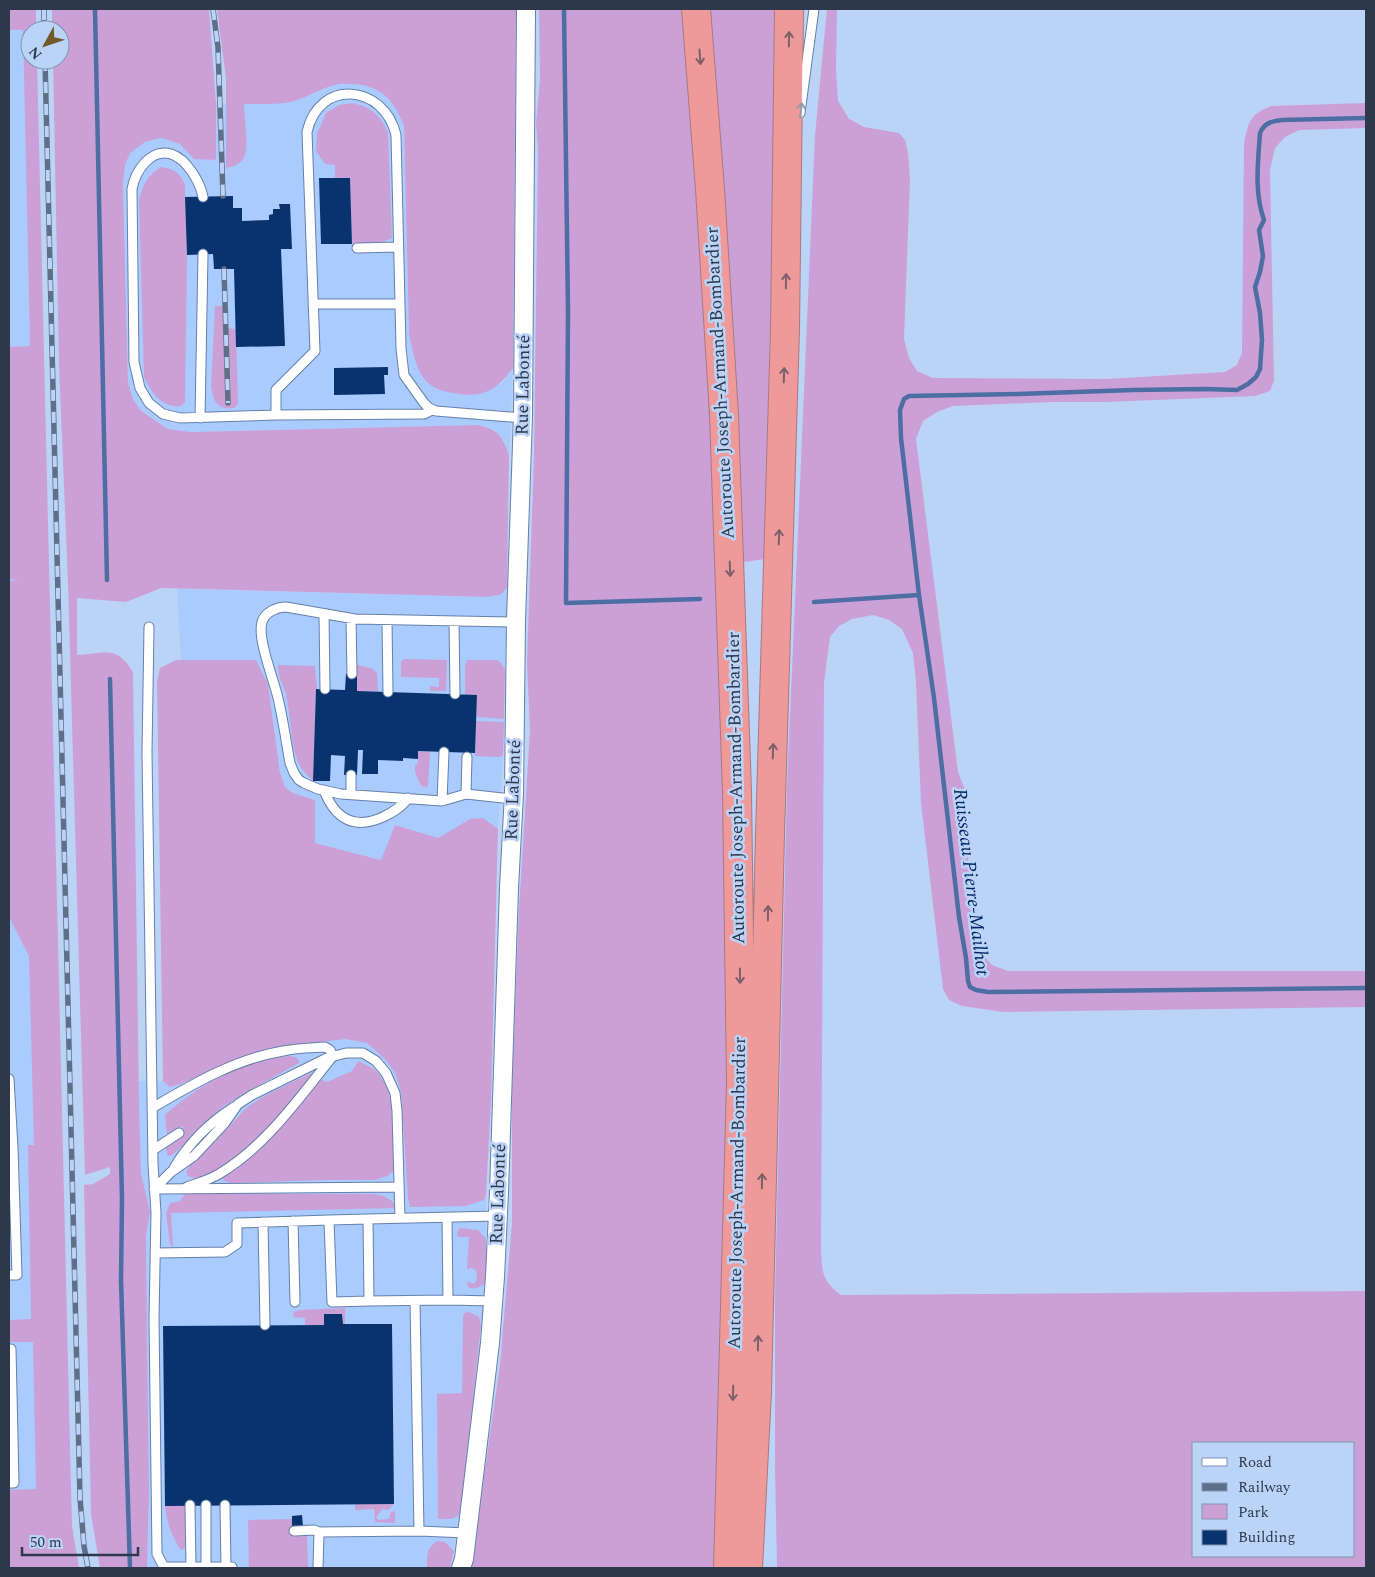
<svg xmlns="http://www.w3.org/2000/svg" width="1375" height="1577" viewBox="0 0 1375 1577" font-family="Spectral,serif">
  <style>
    .built { fill: #a9cbfe }
    .green { fill: #cba0d7; fill-rule: evenodd }
    .lines { fill: none; stroke-linecap: round; stroke-linejoin: round }
    .stream { stroke: #4c6ea2; stroke-width: 4.5 }
    .building { fill: #09336e }
    .lane-casing { stroke: #6580a9; stroke-width: 11 }
    .street-casing { stroke: #6580a9; stroke-width: 20 }
    .highway-casing { stroke: #aa787f; stroke-width: 30 }
    .lane { stroke: #fff; stroke-width: 9 }
    .street { stroke: #fff; stroke-width: 18 }
    .highway { stroke: #ee9a9b; stroke-width: 28 }
    .rail-casing { stroke: #5f6f87; stroke-width: 5.5 }
    .rail { stroke: #bbd3f7; stroke-width: 4; stroke-dasharray: 11; stroke-linecap: butt }
    .oneway { stroke: #7a606b }
    .oneway2 { stroke: #969ca5 }
    .labels { text-anchor: middle; dominant-baseline: central; stroke-width: 5; stroke-linejoin: round; paint-order: stroke }
    .street-label { font-size: 18px; fill: #2d394b; stroke: #bbd3f7 }
    .water-label { font-size: 19px; font-style: italic; fill: #002763; stroke: #bbd3f7 }
  </style>
  <rect width="100%" height="100%" fill="#bbd3f7"/>
  <path class="built" d="M23,29L30,346L9,347V30Z
    M336,84H359L374,88L389,98L399,113L404,126L409,333L414,357L466,395L484,393L502,383L513,368L509,455L503,439L496,431L488,427L477,425L190,432L168,429L141,411L133,399L128,382L123,184L125,165L130,153L145,142L161,138L180,144L194,159L215,160L216,104L290,102L305,97Z
    M9,579H19L45,1490H9Z
    M507,587L503,755L498,829L483,818L470,819L438,838L395,825L382,860L315,843V800L293,793L285,787L280,773L268,684L256,660H181L177,589L488,597L502,594Z
    M346,1039L367,1043L386,1060L395,1073L401,1092L408,1198L410,1207L484,1200L486,1195V1283L460,1518L450,1568H147L149,1493L146,1235L150,1212L141,1173L138,1081H163L171,1087L269,1048Z"/>
  <path class="green" d="M9,9H36V30H30V60H37L71,1489L72,1526L79,1568H9V1490L36,1489L33,1342H9V1320L31,1319L28,1145H34L29,956L10,919L9,911V581L19,580L9,579V347L30,346L23,30H9Z
    M52,9H209L216,104V160L194,159L180,144L161,138L145,142L130,153L125,165L123,184L128,382L133,399L141,411L168,429L190,432L477,425C498,429 502,435 509,455L507,587L502,594L488,597L161,588L126,602L77,598V655C105,654 116,644 133,672L139,1104L141,1173L150,1212L146,1235L149,1493L147,1568H100L91,1514L84,1185L93,1184L110,1174V1167L85,1175L68,583L59,365L53,60H60V30H52Z
    M217,9H516L513,368C495,392 482,398 453,393C445,392 435,389 428,383C416,372 412,349 409,333L404,126C394,100 380,84 350,84C345,84 339,83 335,85C319,89 306,98 291,102C276,105 259,104 244,104C244,117 250,150 243,159C239,165 232,167 226,168V79Z
    M539,9H683L691,100L716,486L722,708L727,1084L715,1568H471L500,1364L512,1223V1087L519,909L530,730L527,663L534,453L538,150L536,123L540,80Z
    M708,9H777L765,559L743,562Z
    M827,9H837L836,71L838,101L849,119L864,127L899,133L905,140L908,152L910,180L904,339L909,358L917,371L933,378L1107,379L1225,372L1237,365L1242,353L1244,143C1249,121 1249,115 1271,106L1366,103V128L1299,130L1285,137L1275,148L1270,170L1274,381L1270,391L1255,396L1105,402H1050L953,406L937,412L923,421L916,439L958,772L965,790V813L973,928L981,953L992,965L1008,971H1366V1007L1004,1012L962,1006L949,1000L943,989L921,803L916,683L913,653L902,629L889,620L873,615L852,619L839,626L830,637L824,682L821,1248C822,1270 821,1281 841,1295L1366,1291V1568H777L775,1466V1297L787,787L815,135ZM1194,1443H1354V1556H1194Z
    M353,103C372,108 379,114 388,132L392,238L378,244H352L350,178H335V165L325,164L316,151L317,134L326,113L339,105Z
    M161,167C174,169 180,172 185,185L187,255L185,402L181,406C161,408 151,392 144,377L139,199C144,183 146,177 161,167Z
    M215,306H223L226,405L230,404L228,328L236,329L238,404L234,408C217,410 214,402 211,387Z
    M404,659L447,660L446,691H430V686L439,687V678L401,677V662Z
    M176,660H256L268,684L280,773L285,787L293,793L315,800V843L381,860L395,825L438,838L470,819L483,818L498,829L491,1101L486,1195L484,1200L465,1206L410,1207L408,1198L401,1092L395,1073L386,1060L367,1043L346,1039L269,1048L230,1062L181,1084L170,1087L163,1081L157,681L160,668Z
    M467,660H497L501,663L505,670L504,719L477,717V695H465V666Z
    M355,664L373,669L377,673L378,691H357V674H355Z
    M278,665L315,666L317,689L316,690L313,781C307,775 301,769 298,762C290,741 291,717 286,695C283,685 277,675 278,665Z
    M476,721L504,722L503,755L500,757L475,756Z
    M418,751L430,752L428,787L421,786L415,772V765L418,763Z
    M289,1056L295,1057L299,1060V1063L243,1094L221,1108L177,1151L172,1155L168,1156L165,1146L183,1134V1126L167,1134L165,1115C198,1084 243,1061 289,1056Z
    M358,1061C363,1064 370,1066 375,1070C399,1094 394,1139 395,1170L387,1176L375,1180H329L230,1183L223,1180L225,1174L319,1079L327,1082L352,1071Z
    M313,1072C295,1095 276,1125 255,1145C245,1155 230,1163 217,1170C207,1175 198,1181 188,1176L186,1171L191,1164L228,1128L247,1107L266,1095Z
    M185,1194H372C384,1195 391,1198 398,1208L171,1213L173,1247L170,1244L166,1213L170,1203L180,1201Z
    M461,1228L478,1230L486,1239V1283C480,1287 475,1290 468,1287L467,1281L473,1284L476,1282L477,1274L475,1269L471,1268L467,1269L469,1237H458L457,1234L458,1230Z
    M345,1308V1324H343L342,1314H324V1325H305V1318L293,1317L294,1312L299,1310Z
    M466,1312L472,1313L479,1317L481,1325L461,1511C456,1521 448,1519 438,1519L437,1394L462,1393L463,1315Z
    M355,1504H394L388,1510L382,1509L376,1518L379,1520L389,1519L391,1512L395,1511V1523L375,1522L374,1509L355,1510Z
    M186,1505L185,1547L183,1550L180,1549C171,1533 167,1524 165,1506Z
    M292,1519V1534L307,1535L308,1568H249L248,1520Z
    M438,1541L445,1542L454,1551L450,1568H427C427,1557 426,1547 438,1541Z"/>
  <g class="lines">
    <path class="stream" d="M95,9L107,580
      M564,9L568,311L566,603L700,599
      M1366,118L1282,120C1272,121 1264,123 1260,133C1258,162 1254,192 1264,220L1259,230L1263,256L1260,272L1255,287L1260,313L1262,340L1260,369L1256,377L1248,384L1237,390L1205,389L1133,390L1018,394L909,396L904,399L900,410L901,438L919,595L934,698L959,917L966,958L968,981L970,987L976,990L988,992L1366,988
      M814,602L919,595
      M110,679L122,1199L121,1280L130,1568"/>
  </g>
  <path class="building" d="M319,178H350L352,244H321Z
    M233,196V208H242V221L269,220V215L273,214V209H280L279,204H290L292,249H281L285,346L236,347L234,269H214L213,254L187,255L185,197Z
    M388,367V375H384L385,394L334,395V368Z
    M346,674H357V691L477,695L475,753L418,751V759L403,758V761L378,760V774H362L363,750H358L357,775H344L345,756L331,755L330,781H313L316,689L345,690Z
    M324,1314H342L343,1324H392L394,1504L165,1506L163,1326L324,1325Z
    M302,1515L303,1526H292V1516Z"/>
  <g class="lines">
    <g class="lane-casing">
      <path id="lane" d="M800,113L814,9
        M203,197C200,182 187,159 171,154C150,148 135,172 132,189L134,362L140,388L149,403L163,414L180,418L276,415L424,414L432,410
        M357,248L398,247
        M313,304H400L401,348L404,375L424,403L429,408L436,411L523,418
        M276,415V390L315,351L307,132C319,78 384,84 396,135L400,304
        M200,418L203,254
        M324,614L325,689
        M351,619L352,674
        M387,620L388,692
        M454,621L455,694
        M149,627L147,753L153,1164L156,1213L154,1318L157,1554L164,1567
        M467,757L466,794L513,799
        M324,790C335,819 354,830 383,817C393,812 402,807 408,798
        M351,794V775
        M466,794L442,801L341,794L318,789L304,783L299,780L294,773L290,763C286,741 283,719 278,698C274,680 257,639 262,622C265,612 277,607 286,607L355,619L516,622
        M442,801L444,752
        M9,1079L13,1148L17,1275H9
        M152,1108C193,1084 235,1059 283,1051C297,1048 311,1048 325,1047L330,1050L333,1056
        M153,1150L179,1133
        M174,1168C189,1143 209,1123 234,1107
        M187,1187C198,1183 209,1180 219,1174C266,1146 299,1098 333,1056
        M154,1189L171,1172L194,1156L224,1124L238,1104L252,1095L327,1058L346,1053H363L376,1061L386,1073L395,1093L397,1111L400,1218
        M154,1189L399,1187
        M447,1217L448,1300L493,1301
        M368,1219L329,1220L332,1302L369,1301
        M293,1221L295,1302
        M263,1222L265,1325
        M155,1253L225,1252L237,1244V1223L329,1220
        M448,1300L369,1301L368,1219L498,1216
        M415,1301L419,1531L467,1533
        M9,1349H11L14,1483H9
        M190,1505L191,1567
        M206,1505V1567
        M225,1505L226,1567
        M294,1531L314,1530L319,1532
        M164,1568V1567H232V1568
        M318,1568L319,1532L419,1531"/>
    </g>
    <g class="street-casing">
      <path id="street" d="M461,1568L464,1559L490,1343L495,1277L499,1192L509,888L514,793L516,620L523,415L526,9"/>
    </g>
    <g class="highway-casing">
      <path id="highway" d="M696,9L710,189L724,415L737,792L741,1082L728,1568
        M748,1568L757,1392L770,834L785,329L789,9"/>
    </g>
    <use href="#lane" class="lane"/>
    <use href="#street" class="street"/>
    <use href="#highway" class="highway"/>
    <g class="rail-casing">
      <path id="rail" d="M44,9V30
        M213,9L218,47L223,196
        M45,60L80,1498L84,1546L88,1568
        M224,269L228,403"/>
    </g>
    <use href="#rail" class="rail"/>
  </g>
  <defs><path id="oneway-shaft" d="M-6 0H5M1.5-3L5.5 0L1.5 3" fill="none" stroke-width="1.6" stroke-linecap="round" stroke-linejoin="round" transform="scale(1.25)"/></defs>
  <g class="oneway">
    <use href="#oneway-shaft" transform="translate(789 39) rotate(-89)"/>
    <use href="#oneway-shaft" transform="translate(700 57) rotate(86)"/>
    <use href="#oneway-shaft" transform="translate(786 281) rotate(-89)"/>
    <use href="#oneway-shaft" transform="translate(784 375) rotate(-88)"/>
    <use href="#oneway-shaft" transform="translate(779 537) rotate(-88)"/>
    <use href="#oneway-shaft" transform="translate(730 569) rotate(88)"/>
    <use href="#oneway-shaft" transform="translate(773 751) rotate(-88)"/>
    <use href="#oneway-shaft" transform="translate(768 913) rotate(-89)"/>
    <use href="#oneway-shaft" transform="translate(740 976) rotate(89)"/>
    <use href="#oneway-shaft" transform="translate(762 1181) rotate(-89)"/>
    <use href="#oneway-shaft" transform="translate(758 1343) rotate(-89)"/>
    <use href="#oneway-shaft" transform="translate(733 1393) rotate(92)"/>
  </g>
  <use class="oneway2" href="#oneway-shaft" transform="translate(801 110) rotate(-83)"/>
  <g class="labels">
    <g class="street-label">
      <text transform="translate(720 383) rotate(-93)">Autoroute Joseph-Armand-Bombardier</text>
      <text transform="translate(523 385) rotate(-89)">Rue Labonté</text>
      <text transform="translate(736 788) rotate(-91)">Autoroute Joseph-Armand-Bombardier</text>
      <text transform="translate(513 790) rotate(-88)">Rue Labonté</text>
      <text transform="translate(737 1193) rotate(-89)">Autoroute Joseph-Armand-Bombardier</text>
      <text transform="translate(498 1194) rotate(-88)">Rue Labonté</text>
    </g>
    <g class="water-label">
      <text transform="translate(971 882) rotate(83)">Ruisseau Pierre-Mailhot</text>
    </g>
  </g>
  <rect width="1375" height="1577" fill="none" stroke="#2d394b" stroke-width="20"/>
  <rect x="1192" y="1442" width="162" height="115" fill="#bbd3f7" stroke="#8295b2"/>
  <rect x="1202" y="1458" width="25" height="8" fill="#ffffff" stroke="#8295b2"/>
  <text x="1238" y="1467" font-size="15" fill="#2d394b">Road</text>
  <rect x="1202" y="1483" width="25" height="8" fill="#5f6f87" stroke="#8295b2"/>
  <text x="1238" y="1492" font-size="15" fill="#2d394b">Railway</text>
  <rect x="1202" y="1504" width="25" height="15" fill="#cba0d7" stroke="#8295b2"/>
  <text x="1238" y="1517" font-size="15" fill="#2d394b">Park</text>
  <rect x="1202" y="1530" width="25" height="15" fill="#09336e" stroke="#8295b2"/>
  <text x="1238" y="1542" font-size="15" fill="#2d394b">Building</text>
  <g transform="translate(45 45) rotate(230)"><circle r="24" fill="#bbd3f7" stroke="#8295b2"/>
  <path d="M0-4L9 19L0 12L-9 19Z" fill="#74592b"/>
  <text y="-8" font-size="14" font-weight="bold" text-anchor="middle" fill="#2d394b">N</text>
  </g>
  <path d="M22 1547v8h116v-8" fill="none" stroke="#2d394b" stroke-width="2.5"/>
  <text x="30" y="1547" font-size="15" fill="#2d394b" stroke="#bbd3f7" stroke-width="4" paint-order="stroke">50 m</text>
</svg>
